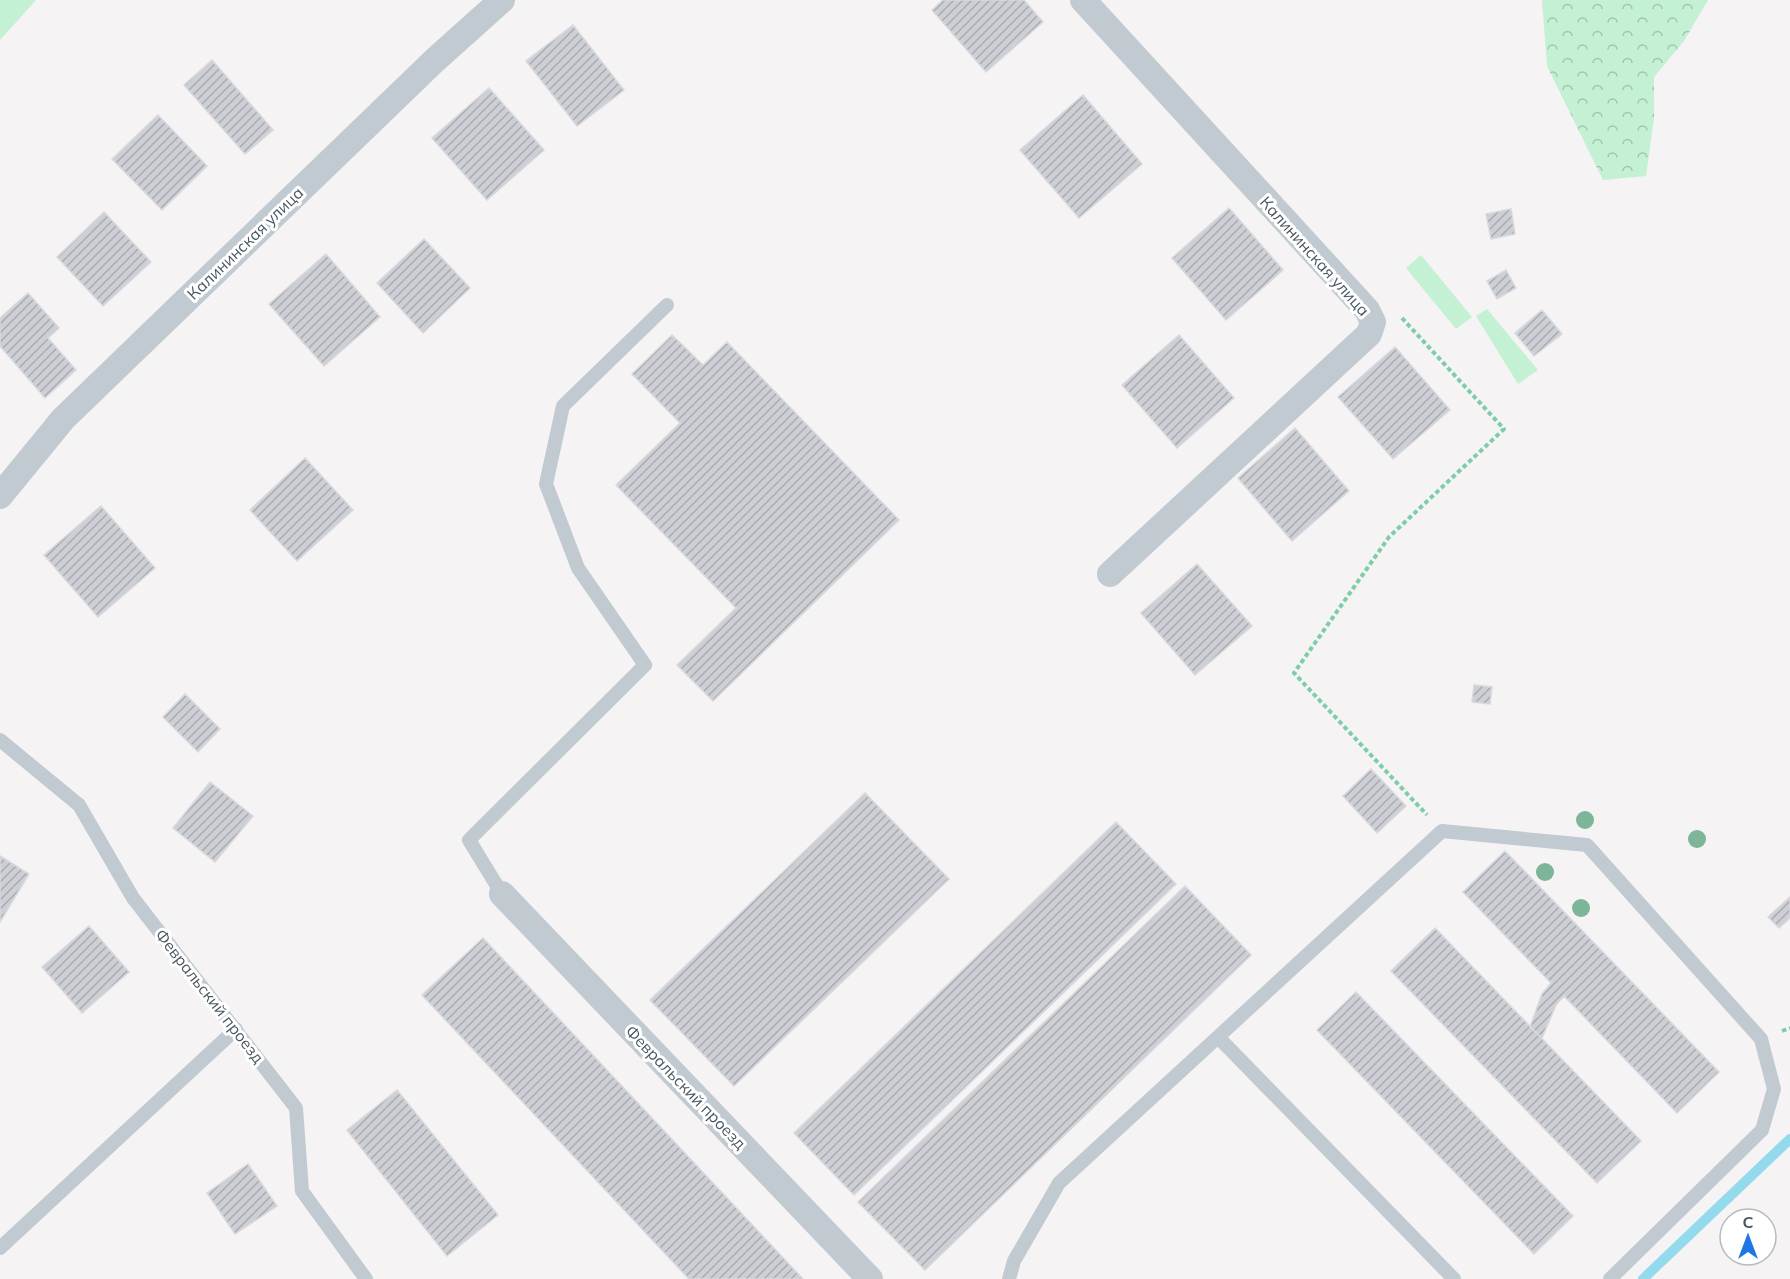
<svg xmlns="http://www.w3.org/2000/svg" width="1790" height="1279" viewBox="0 0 1790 1279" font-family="Mulish,sans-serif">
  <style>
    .forest { fill: url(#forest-crowns) }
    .park { fill: #c4f0d4 }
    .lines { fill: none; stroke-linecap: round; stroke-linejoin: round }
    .stream { stroke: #92daec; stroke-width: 10 }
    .building { fill: url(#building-hatch); stroke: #d7d9de; stroke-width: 1.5 }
    .path { stroke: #7bcea5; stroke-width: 4; stroke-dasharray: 4.5 3; stroke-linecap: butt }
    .service { stroke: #c1cad1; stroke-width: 14 }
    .minor { stroke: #c1cad1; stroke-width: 26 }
    .tree { fill: #7cb598 }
    .labels { text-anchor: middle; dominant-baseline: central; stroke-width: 6; stroke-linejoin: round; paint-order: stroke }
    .street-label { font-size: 16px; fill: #4a5660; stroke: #fff }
  </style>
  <defs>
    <pattern id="forest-crowns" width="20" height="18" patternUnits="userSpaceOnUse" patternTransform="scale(1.5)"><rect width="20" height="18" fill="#c4f0d4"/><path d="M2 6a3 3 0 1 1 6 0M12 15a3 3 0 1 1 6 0" fill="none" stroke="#a1c5af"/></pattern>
    <pattern id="building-hatch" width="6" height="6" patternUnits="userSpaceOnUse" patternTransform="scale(1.5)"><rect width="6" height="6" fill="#cdcfd5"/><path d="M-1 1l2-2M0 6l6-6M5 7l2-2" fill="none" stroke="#a8abb0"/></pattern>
  </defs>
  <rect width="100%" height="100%" fill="#f5f3f3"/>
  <path class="forest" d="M1542,0H1708L1684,41L1654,77V118L1646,176L1603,180L1547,66Z"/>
  <path class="park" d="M0,0H36L0,40Z
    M1421,255L1472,317L1456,329L1406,268Z
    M1487,309L1538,370L1518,384L1476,316Z"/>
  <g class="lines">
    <path class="stream" d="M1643,1279L1790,1139"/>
  </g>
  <path class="building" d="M943,0H1024L1043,22L986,72L932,10Z
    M573,25L624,90L577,126L526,61Z
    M212,60L273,130L245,154L184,85Z
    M489,88L544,150L487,200L432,138Z
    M1083,95L1142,164L1079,218L1020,150Z
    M158,115L207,166L162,210L112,159Z
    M1229,208L1283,270L1226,320L1172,258Z
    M1511,209L1515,234L1491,239L1486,214Z
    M104,212L151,262L103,306L57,257Z
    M424,239L470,288L423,333L377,283Z
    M326,254L380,317L324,366L269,304Z
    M1506,270L1516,288L1497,299L1487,281Z
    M28,293L59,328L48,338L76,370L45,398L0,346V318Z
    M1542,310L1562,334L1534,356L1515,333Z
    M672,335L703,365L727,342L899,520L713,701L677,665L736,608L616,485L680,423L632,374Z
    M1179,335L1234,398L1177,448L1122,385Z
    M1395,347L1450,410L1393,459L1338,397Z
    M1295,428L1349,491L1292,541L1238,478Z
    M305,458L353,510L297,561L250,510Z
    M101,506L155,568L98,617L44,555Z
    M1197,564L1252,626L1195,675L1141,613Z
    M1474,685L1492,687L1490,704L1472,702Z
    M185,694L220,729L198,752L163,717Z
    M1371,769L1406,806L1377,833L1343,796Z
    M210,782L253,816L215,862L173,828Z
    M865,793L949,879L734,1086L650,1000Z
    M1116,822L1176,884L854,1195L794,1133Z
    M1505,851L1719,1072L1677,1113L1564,996L1556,1005L1542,1038L1530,1027L1542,994L1551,983L1463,892Z
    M0,856L29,874L0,922Z
    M1185,886L1251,955L925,1270L858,1202Z
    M1790,897V918L1779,928L1768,917Z
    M89,926L129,972L82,1013L42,967Z
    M1435,928L1641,1141L1597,1183L1391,971Z
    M483,938L803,1279H689L422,995Z
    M1356,992L1573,1216L1534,1254L1317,1030Z
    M397,1090L498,1215L447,1256L347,1130Z
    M248,1164L277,1206L235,1234L207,1193Z"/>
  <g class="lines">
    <path class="path" d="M1402,318L1504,429L1389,537L1294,673L1427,815
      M1782,1031L1790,1028"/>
    <path class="service" d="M0,740L79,805L133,898L296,1108L302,1191L366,1279
      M502,894L469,840L645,665L578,568L546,484L563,406L667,305
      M1219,1038L1454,1279
      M0,1248L236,1029
      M1009,1279L1014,1261L1059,1183L1442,831L1587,845L1761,1039L1774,1089L1762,1130L1610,1279"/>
    <path class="minor" d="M1083,0L1367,310L1373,322L1369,334L1110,574
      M0,496L63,419L435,60L502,0
      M502,894L870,1279"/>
  </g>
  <g class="tree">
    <circle cx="1585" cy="820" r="9"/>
    <circle cx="1697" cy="839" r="9"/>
    <circle cx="1545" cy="872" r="9"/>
    <circle cx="1581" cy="908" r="9"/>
  </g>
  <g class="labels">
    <g class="street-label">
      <text transform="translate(245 243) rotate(-44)">Калининская улица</text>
      <text transform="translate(1315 256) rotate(48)">Калининская улица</text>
      <text transform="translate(210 996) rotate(52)">Февральский проезд</text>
      <text transform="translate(686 1087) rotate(46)">Февральский проезд</text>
    </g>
  </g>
  <g transform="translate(1748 1237)"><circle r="28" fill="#ffffff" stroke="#b7bbbf" stroke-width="1.5"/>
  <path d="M0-4.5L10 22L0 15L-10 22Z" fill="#1e76e4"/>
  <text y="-9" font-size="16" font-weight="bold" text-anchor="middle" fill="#4a5660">С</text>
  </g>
</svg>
